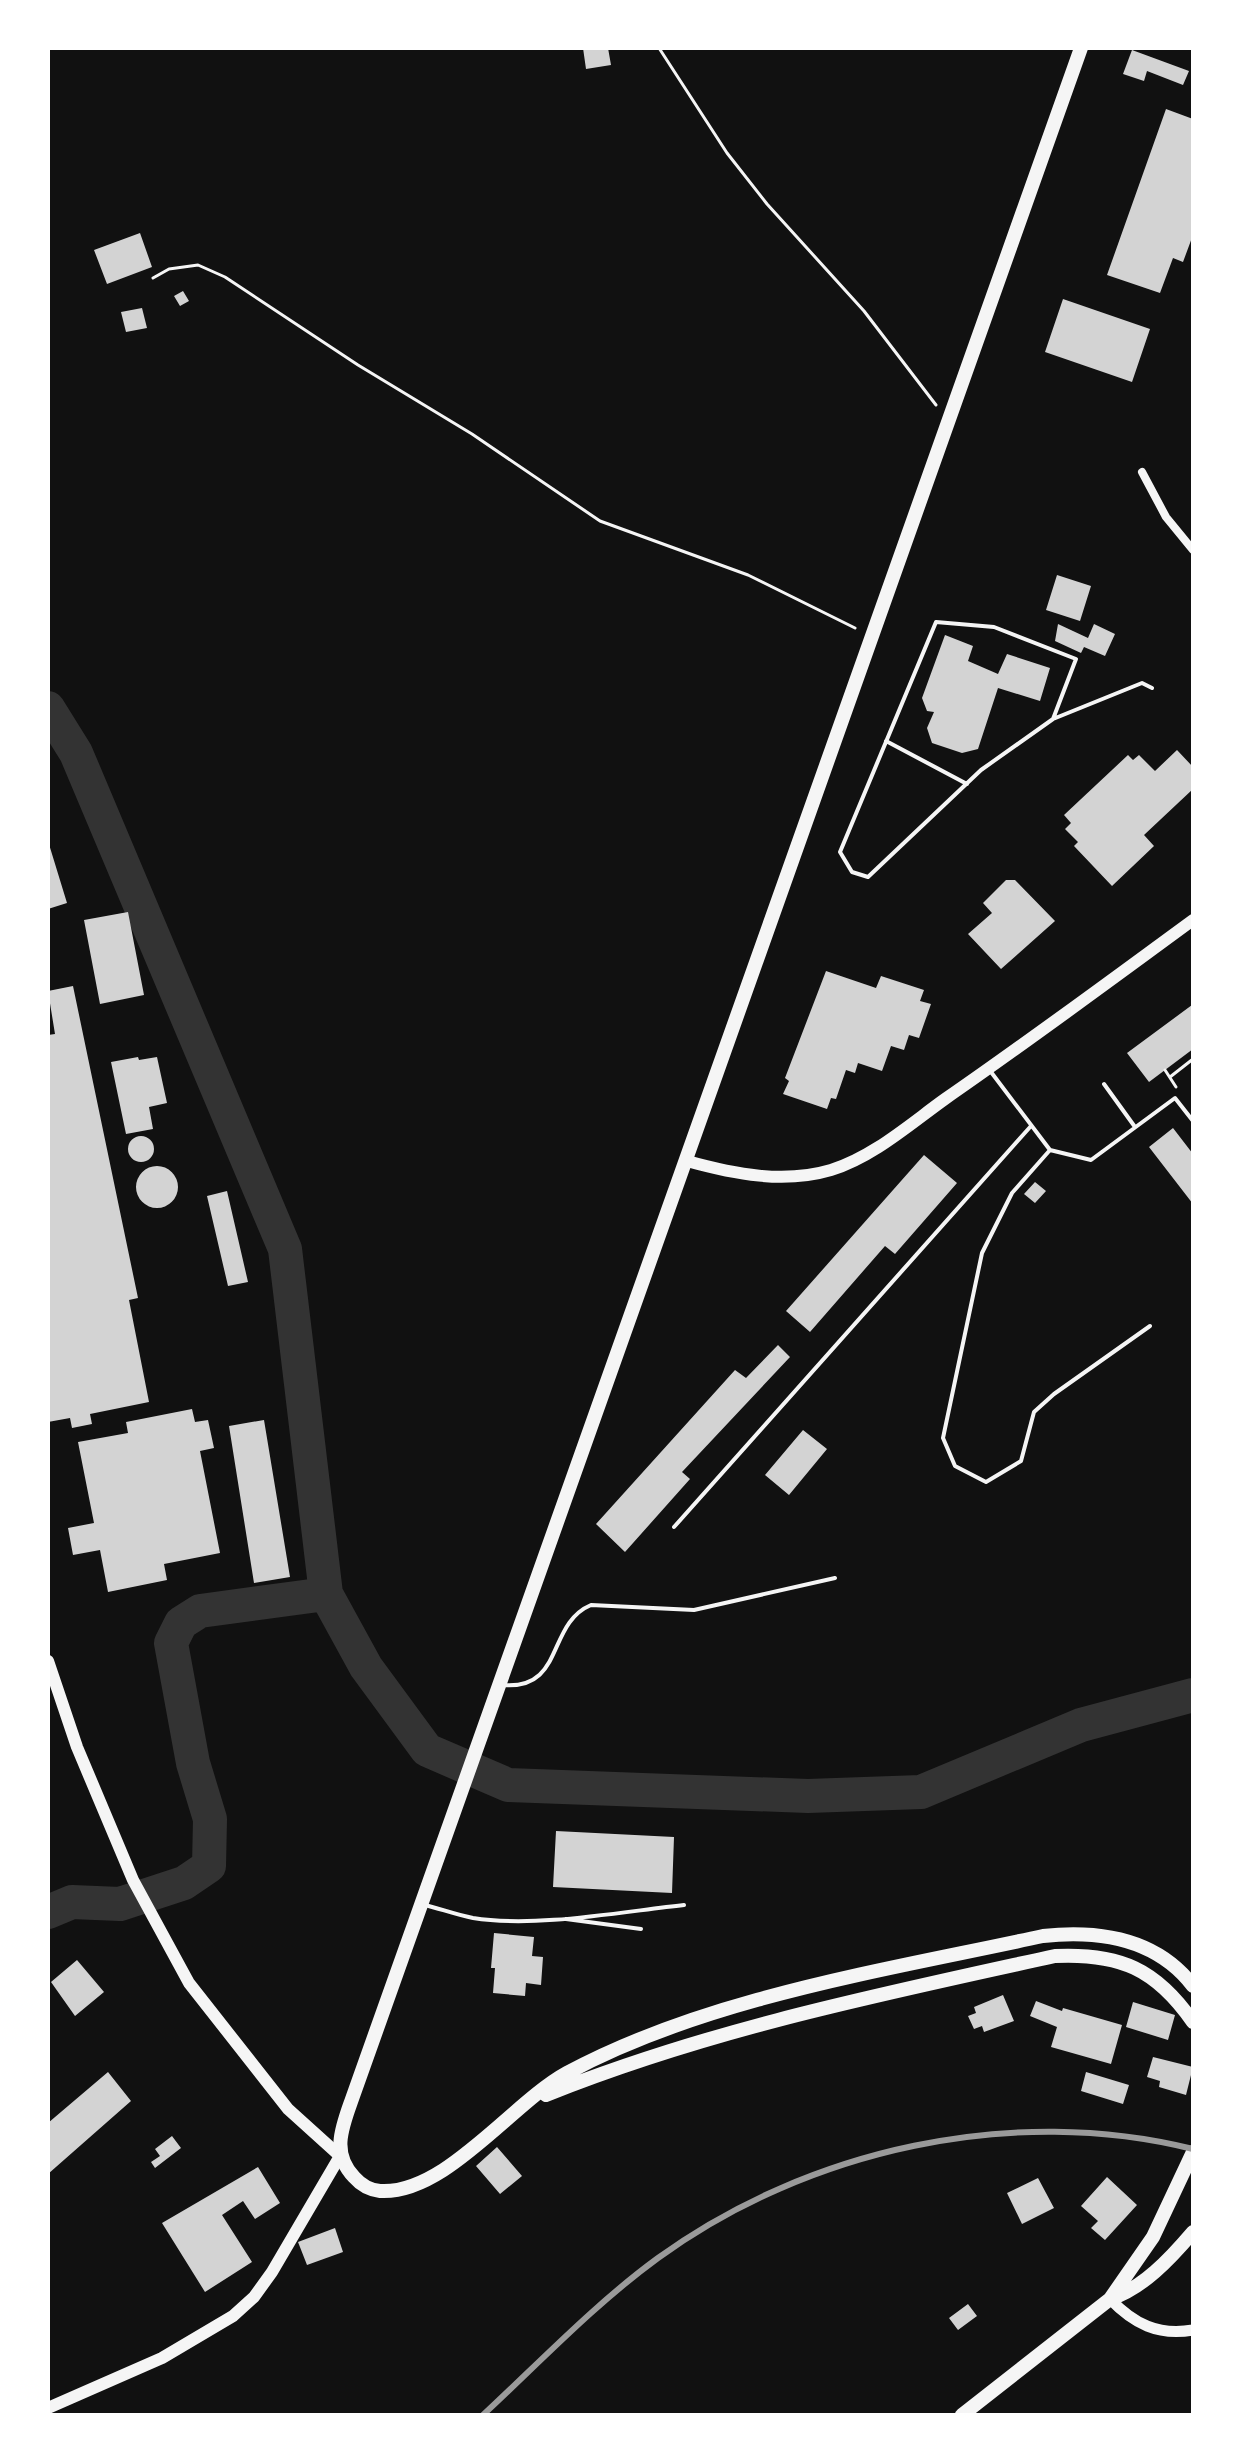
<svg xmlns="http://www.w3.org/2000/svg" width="1241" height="2463" viewBox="0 0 1241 2463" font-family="Helvetica,sans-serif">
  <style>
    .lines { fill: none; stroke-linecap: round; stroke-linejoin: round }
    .river { stroke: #333; stroke-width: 34 }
    .building { fill: #d3d3d3 }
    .path { stroke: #f5f5f5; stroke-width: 3 }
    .service { stroke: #f5f5f5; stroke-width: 4 }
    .minor { stroke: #f5f5f5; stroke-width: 8 }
    .tertiary { stroke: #f5f5f5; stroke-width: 11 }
    .secondary { stroke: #f5f5f5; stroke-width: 12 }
    .primary { stroke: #f5f5f5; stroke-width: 14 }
    .rail { stroke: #9a9a9a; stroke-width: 6 }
  </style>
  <rect width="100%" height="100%" fill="#111"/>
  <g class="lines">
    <path class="river" d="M48,708L76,753L285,1249L326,1594L366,1667L427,1750L508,1785L808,1796L921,1792L1081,1725L1193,1695
      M48,1912L72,1902L120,1904L184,1883L209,1866L210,1819L193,1763L171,1643L181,1623L200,1611L326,1594"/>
  </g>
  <path class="building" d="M583,48H608L611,65L586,69Z
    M1132,50L1189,71L1183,85L1147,71L1144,81L1123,74Z
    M1166,109L1193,119V235L1183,262L1173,258L1160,293L1107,275Z
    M140,233L152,267L107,284L94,250Z
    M183,291L189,301L180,306L174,296Z
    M1063,299L1150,329L1132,382L1045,352Z
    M142,308L147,328L126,332L121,312Z
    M1057,575L1091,586L1080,621L1046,610Z
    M1058,624L1088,638L1094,624L1115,634L1105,656L1084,647L1081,653L1055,641Z
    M945,635L973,646L968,661L998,674L1007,654L1050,668L1040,701L998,688L978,749L962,753L932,743L927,728L934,712L927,711L922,698Z
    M1177,750L1193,767V789L1144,835L1154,846L1112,886L1074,846L1078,842L1065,829L1071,823L1064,815L1128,755L1133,760L1139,755L1155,771Z
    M48,841L67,903L48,909Z
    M1006,880H1015L1055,921L1001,969L968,934L992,913L983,903Z
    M128,912L144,995L100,1004L84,920Z
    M826,971L876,988L881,976L924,990L920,1001L931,1004L919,1038L909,1035L904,1050L891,1046L882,1071L858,1063L855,1073L846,1070L836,1099L831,1098L827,1109L783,1094L789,1081L785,1078Z
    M73,986L138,1298L129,1300L149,1402L90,1414L92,1424L72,1428L70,1418L48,1422V1035L55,1034L48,991Z
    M1192,1005L1193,1049L1149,1082L1127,1053Z
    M138,1057L139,1060L157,1057L167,1103L149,1107L153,1129L126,1134L111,1062Z
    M1173,1128L1193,1154V1204L1149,1147Z
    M128 1149a13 13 0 1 1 26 0a13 13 0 1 1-26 0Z
    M924,1155L957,1183L895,1254L885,1246L810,1332L786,1311Z
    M136 1187a21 21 0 1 1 42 0a21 21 0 1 1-42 0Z
    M1035,1182L1046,1191L1035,1203L1024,1194Z
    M227,1191L248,1282L228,1286L207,1196Z
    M778,1345L790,1357L682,1472L690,1479L625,1552L596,1524L735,1370L746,1378Z
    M192,1409L195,1422L208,1420L214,1448L200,1451L220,1553L164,1564L167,1580L108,1592L100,1550L73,1555L68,1528L94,1523L78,1442L128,1433L126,1422Z
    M264,1420L290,1577L254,1583L229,1426Z
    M803,1430L827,1449L789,1495L765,1475Z
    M556,1831L674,1837L672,1893L553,1887Z
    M494,1933L534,1937L532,1956L543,1957L541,1985L526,1983L525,1996L493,1993L495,1968H491Z
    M77,1960L104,1992L75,2016L51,1982Z
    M1003,1995L1014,2021L984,2032L982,2026L974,2029L968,2016L976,2013L974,2007Z
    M1036,2001L1062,2011L1063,2008L1122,2025L1111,2064L1051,2047L1057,2027L1030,2016Z
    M1133,2002L1175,2015L1168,2040L1126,2027Z
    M1153,2057L1193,2067L1186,2095L1159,2087L1160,2081L1147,2077Z
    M108,2072L131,2101L48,2174V2123Z
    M1086,2072L1129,2085L1123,2104L1081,2091Z
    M172,2136L181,2148L155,2168L151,2162L160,2156L155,2149Z
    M497,2147L522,2176L500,2194L476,2166Z
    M258,2167L280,2203L255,2219L243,2201L222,2215L252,2262L205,2292L162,2223Z
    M1107,2177L1137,2205L1105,2240L1091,2228L1098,2221L1081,2206Z
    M1038,2178L1054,2208L1022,2224L1007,2193Z
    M335,2228L343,2252L307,2265L298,2242Z
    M968,2304L977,2316L958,2330L949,2318Z"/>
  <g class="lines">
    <path class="path" d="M659,48L727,153L767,204L864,311L936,405
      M153,278L169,269L198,265L225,277L358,365L472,434L600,521L748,575L855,628
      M1165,1070L1176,1087
      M1170,1077L1193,1059"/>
    <path class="service" d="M1053,719L981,770L868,877L852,872L840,852L936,622L994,627L1076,659L1053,719L1142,683L1152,688
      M886,741L967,784
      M991,1072L1050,1150L1091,1160L1175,1098L1193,1121
      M1104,1084L1135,1127
      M1050,1150L1012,1193L982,1253L943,1438L955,1466L986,1482L1021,1461L1034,1412L1054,1394L1150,1326
      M674,1527L1031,1126
      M503,1685C565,1690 546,1624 591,1605L694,1610L835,1578
      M425,1905C441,1909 457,1915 473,1918C535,1928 620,1912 684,1905
      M566,1919L641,1929"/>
    <path class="minor" d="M1142,472L1166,517L1193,550"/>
    <path class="tertiary" d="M1110,2299C1134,2324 1158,2336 1193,2330"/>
    <path class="secondary" d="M687,1161C734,1174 784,1184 831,1170C873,1157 910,1124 945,1099C1029,1041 1111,980 1193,920
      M48,1661L77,1747L133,1880L189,1983L288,2109L340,2156L272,2272L254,2297L233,2316L162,2358L48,2408"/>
    <path class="primary" d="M1081,48L352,2099C342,2127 331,2153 354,2177C361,2185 370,2190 380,2191C445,2195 512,2103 567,2073C708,1997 887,1970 1043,1936C1099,1930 1157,1939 1193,1986
      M546,2095C710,2029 882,1994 1055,1956C1120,1953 1156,1969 1193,2022
      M1110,2299C1143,2288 1170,2259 1193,2232
      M962,2415L1110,2299L1153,2237L1193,2152"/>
    <path class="rail" d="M483,2415C540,2362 595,2304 658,2258C808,2149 1013,2104 1193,2149"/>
  </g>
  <rect width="1241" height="2463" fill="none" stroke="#ffffff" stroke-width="100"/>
</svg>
